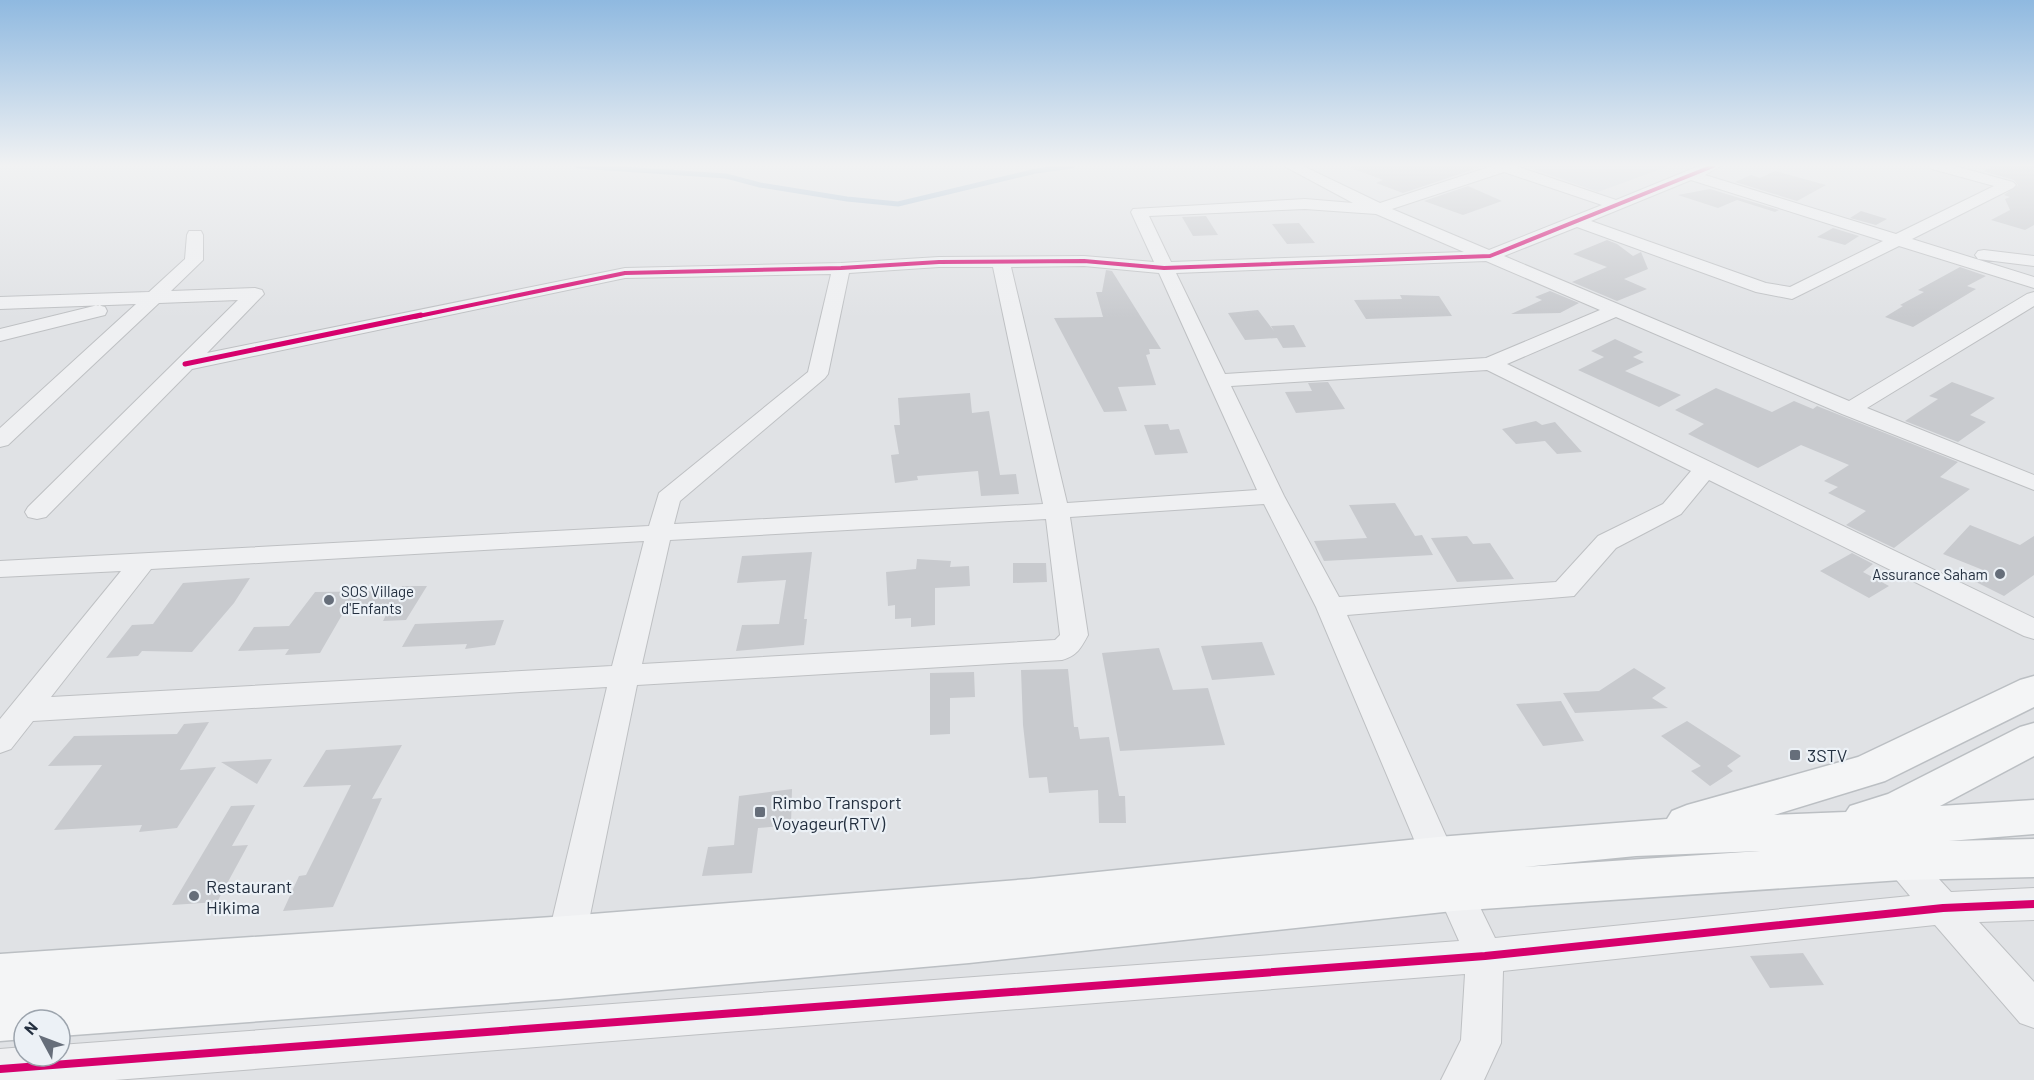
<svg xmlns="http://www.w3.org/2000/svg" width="2034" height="1080" viewBox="0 0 2034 1080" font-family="Barlow,sans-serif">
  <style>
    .built { fill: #d0d6dd }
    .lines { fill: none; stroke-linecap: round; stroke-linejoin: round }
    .stream { stroke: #aac0d4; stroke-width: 5 }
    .building { fill: #c8cace }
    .street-casing { stroke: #bec0c3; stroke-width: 2 }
    .primary-casing { stroke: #bbbfc3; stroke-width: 3 }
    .street { fill: #eff0f2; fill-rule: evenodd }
    .primary { fill: #f4f5f6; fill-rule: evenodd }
    .cycleway-far2-casing { stroke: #ecf1f6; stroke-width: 6 }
    .cycleway-far1-casing { stroke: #ecf1f6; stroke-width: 8 }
    .cycleway-casing { stroke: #ecf1f6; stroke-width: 12 }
    .cycleway-far2 { stroke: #d6006c; stroke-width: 4 }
    .cycleway-far1 { stroke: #d6006c; stroke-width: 5 }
    .cycleway { stroke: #d6006c; stroke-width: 8 }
    .poi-dot { fill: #666e7a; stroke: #ecf1f6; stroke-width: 2 }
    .labels { text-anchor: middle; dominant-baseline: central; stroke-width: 4.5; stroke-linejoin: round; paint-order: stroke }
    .poi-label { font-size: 15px; fill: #243040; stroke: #ecf1f6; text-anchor: end }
    .near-poi-label { font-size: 18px; fill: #243040; stroke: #ecf1f6; text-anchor: start }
  </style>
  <rect width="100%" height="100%" fill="#e0e2e5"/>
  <path class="built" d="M1525,166H1669L1598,192Z"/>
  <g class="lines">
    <path class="stream" d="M578,166L726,176L760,185L847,199L898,204L1036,171L1072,166"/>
  </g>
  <path class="building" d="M1351,166H1484L1403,193L1376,183L1383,180L1351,168Z
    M1989,166H2034V225L2025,230L1991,220L2010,210L2005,199L2010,197L2004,195L2018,185L2014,180L1983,171L1990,168Z
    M1775,171L1826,185L1797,201L1735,182L1751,175L1760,178Z
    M1468,186L1502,201L1463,215L1424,201Z
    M1710,189L1779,210L1775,212L1737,200L1718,208L1678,195Z
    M1861,211L1887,219L1876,225L1850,218Z
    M1206,216L1218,235L1193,236L1182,217Z
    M1299,223L1315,243L1287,244L1272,224Z
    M1833,228L1859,236L1845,245L1817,237Z
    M1607,240L1617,244L1633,256L1641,252L1648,269L1624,279L1647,289L1617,301L1572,282L1607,267L1573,254Z
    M1960,267L1986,276L1967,286L1976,289L1913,327L1885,317L1903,306L1900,305L1924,292L1918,290Z
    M1106,270L1112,271L1161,349H1149L1150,354L1146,355L1156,385L1118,387L1127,411L1104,412L1054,318L1103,317L1096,292H1102Z
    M1550,291L1579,303L1560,313L1511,314L1542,300L1535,297Z
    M1400,295L1439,296L1452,316L1366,319L1354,300L1402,299Z
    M1258,310L1274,331L1271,326L1294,325L1306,347L1283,348L1277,338L1245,340L1228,313Z
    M1615,339L1643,352L1633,357L1644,362L1625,371L1681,395L1659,407L1578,370L1604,357L1591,351Z
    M1328,382L1345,409L1296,413L1285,392L1312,391L1308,383Z
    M1952,382L1995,398L1970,415L1986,422L1958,442L1905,421L1938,399L1929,396Z
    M1716,388L1772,412L1794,401L1813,409L1817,406L1958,462L1940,477L1970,489L1894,548L1846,525L1866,511L1828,493L1838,487L1824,481L1849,465L1801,445L1758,468L1688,434L1704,424L1675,410Z
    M970,393L972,413L989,411L1000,475L1016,474L1019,494L981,496L978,471L917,476L918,480L895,483L891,455L899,454L894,425H900L898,398Z
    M1536,421L1542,425L1555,422L1582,452L1557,454L1545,441L1516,444L1502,429Z
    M1168,424L1170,430L1179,429L1188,453L1155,455L1144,425Z
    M1395,503L1415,536L1422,535L1433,555L1324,561L1314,541L1367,538L1349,505Z
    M1970,525L2020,545L2034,536V575L2004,596L1970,579L1983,570L1943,554Z
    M1467,536L1473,544L1490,543L1514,579L1457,582L1431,538Z
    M812,552L804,619H807L804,645L736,651L742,625L779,624L786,580L737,583L742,556Z
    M1852,553L1873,564L1863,572L1889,586L1869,598L1820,571Z
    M917,559L951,561L950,567L969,566L970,586L935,588V625L911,627V618L895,619V605L888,606L886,572L916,569Z
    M1013,563H1046L1047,582L1013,583Z
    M250,578L234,603L192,652L142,651L138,656L106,658L132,625L153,624L183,583Z
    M402,586H427L406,620L383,621L386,615H342L320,653L285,655L289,649L238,651L254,627L289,626L315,592L399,591Z
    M504,620L495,645L465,649L467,644L402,647L415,624Z
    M1262,642L1275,675L1212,680L1201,646Z
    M1159,648L1173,690L1208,688L1225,745L1120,751L1102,653Z
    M1634,668L1666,688L1652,698L1668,708L1575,713L1563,693L1599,691Z
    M1068,669L1074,727H1078L1080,739L1109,737L1119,796H1125L1126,823H1099L1098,790L1049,793L1047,777L1029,778L1023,725L1021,670Z
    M974,672L975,697L950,698V734L930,735V673Z
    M1561,701L1584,741L1543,746L1516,704Z
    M1687,721L1741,756L1727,766L1733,771L1710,786L1691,771L1701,766L1661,736Z
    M209,722L180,770L216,767L177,828L139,832L142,825L54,830L102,765L48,766L74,736L177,734L184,724Z
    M402,745L372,799L382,798L333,907L283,911L299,876L306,875L351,785L303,787L326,750Z
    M272,759L257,784L221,762Z
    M792,789L791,825L758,828L752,873L702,876L708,847L734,845L739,796Z
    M255,805L232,846L248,845L217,902L172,905L231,806Z
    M1803,953L1824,985L1770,988L1750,956Z"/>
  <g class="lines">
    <g class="street-casing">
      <path id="street" d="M1284,166H1303L1380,203L1492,166H1516L1616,200L1699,166H1720L1705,175L1896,234L1994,186L1932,169L1930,166H1955L2013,182L2016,185L2013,188L1912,239L2034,277V288L1899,246L1792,299L1756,292L1577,227L1504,256L1849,401L2027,294L2034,292V306L1867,408L2034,475V490L1842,414L1616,317L1507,364L2034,618V639L2024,636L1709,480L1681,514L1616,548L1574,596L1347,615L1455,856L1495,938L1910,896L1889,871L1884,861L1889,851L1901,846L1913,851L1951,892L2034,888V920L1979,922L2034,982V1028L2020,1023L1935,925L1503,971L1501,1043L1484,1080H1441L1461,1040L1465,974L115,1080H0V1049L24,1047V1056H60V1045L1459,941L1421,856L1316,607L1264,504L1070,517L1088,635C1081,648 1077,656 1062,660L637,685L583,950L577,962L564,967L551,962L545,950L607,687L33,721L11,749L0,753V719L121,571L0,577V561L649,526L659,493L808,372L831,274L625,278L192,369L46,517L37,519L28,517L25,512L28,507L238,300L159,303L8,445L0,447V428L136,304L0,309V297L149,292L185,259L187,235L189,231H201L203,235V260L171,291L255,288L262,290L264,294L207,353L625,268L841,263L939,257L1084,256L1154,262L1131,212L1133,209L1305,199L1353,203ZM1504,172L1602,205L1489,250L1392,209ZM1691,180L1883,241L1790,287L1766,283L1591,221ZM1305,209L1376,214L1464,252L1171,262L1149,216ZM1486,261L1600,310L1486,358L1225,374L1176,273ZM1084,266L1159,273L1257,490L1067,503L1011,267ZM939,267H993L1043,504L674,524L680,501L825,378L828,374L849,273ZM1487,370L1691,471L1663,504L1598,536L1556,582L1339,597L1284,496L1231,386ZM1046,519L1060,635L1055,640L642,664L670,540ZM644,541L612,666L51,697L151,569Z
        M1984,250L2034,256V266L1978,259L1975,255L1978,251Z
        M98,305L105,307L107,311L105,315L0,341V329Z"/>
    </g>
    <g class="primary-casing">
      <path id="primary" d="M2034,676V707L1885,781L1774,815L1846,812L1850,806L1888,794L2020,727L2034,723V756L1940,806L2034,800V834L1949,841L2034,839V877L1901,880L1453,911L969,963L559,999L60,1036V1020H24V1039L0,1041V954L567,916L1030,879L1438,837L1667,819L1672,811L1687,805L1858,757L2020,680ZM1760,851L1524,867L1636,856Z"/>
    </g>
    <use href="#street" class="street"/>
    <use href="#primary" class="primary"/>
    <g class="cycleway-far2-casing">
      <path id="cycleway-far2" d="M414,317L625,273L841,268L939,262L1084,261L1164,268L1490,256L1713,166"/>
    </g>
    <g class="cycleway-far1-casing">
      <path id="cycleway-far1" d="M185,364L421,315"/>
    </g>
    <g class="cycleway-casing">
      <path id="cycleway" d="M0,1069L1485,956L1943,908L2034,904"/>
    </g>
    <use href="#cycleway-far2" class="cycleway-far2"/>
    <use href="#cycleway-far1" class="cycleway-far1"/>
    <use href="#cycleway" class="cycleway"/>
  </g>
  <linearGradient id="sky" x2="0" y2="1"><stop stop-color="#8fb9e0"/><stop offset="0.52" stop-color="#f1f2f3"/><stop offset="1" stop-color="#f1f2f3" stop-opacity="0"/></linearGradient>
  <rect width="2034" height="318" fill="url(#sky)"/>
  <g class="poi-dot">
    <circle cx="2000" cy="574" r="6"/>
    <circle cx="329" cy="600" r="6"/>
    <rect x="1789" y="749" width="12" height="12" rx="3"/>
    <rect x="754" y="806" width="12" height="12" rx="3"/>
    <circle cx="194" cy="896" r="6"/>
  </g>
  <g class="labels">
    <g class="poi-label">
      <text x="1988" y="574">Assurance Saham</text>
      <text x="341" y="591" text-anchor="start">SOS Village<tspan x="341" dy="17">d'Enfants</tspan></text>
    </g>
    <g class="near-poi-label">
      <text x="1807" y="755">3STV</text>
      <text x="772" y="802">Rimbo Transport<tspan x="772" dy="21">Voyageur(RTV)</tspan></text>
      <text x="206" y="886">Restaurant<tspan x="206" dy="21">Hikima</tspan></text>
    </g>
  </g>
  <g transform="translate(42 1038) rotate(311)"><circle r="28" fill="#ecf1f6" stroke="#9ca4ad" stroke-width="1.5"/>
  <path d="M0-4.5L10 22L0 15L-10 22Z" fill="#666e7a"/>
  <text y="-9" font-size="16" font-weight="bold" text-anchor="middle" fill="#243040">N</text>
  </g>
</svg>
